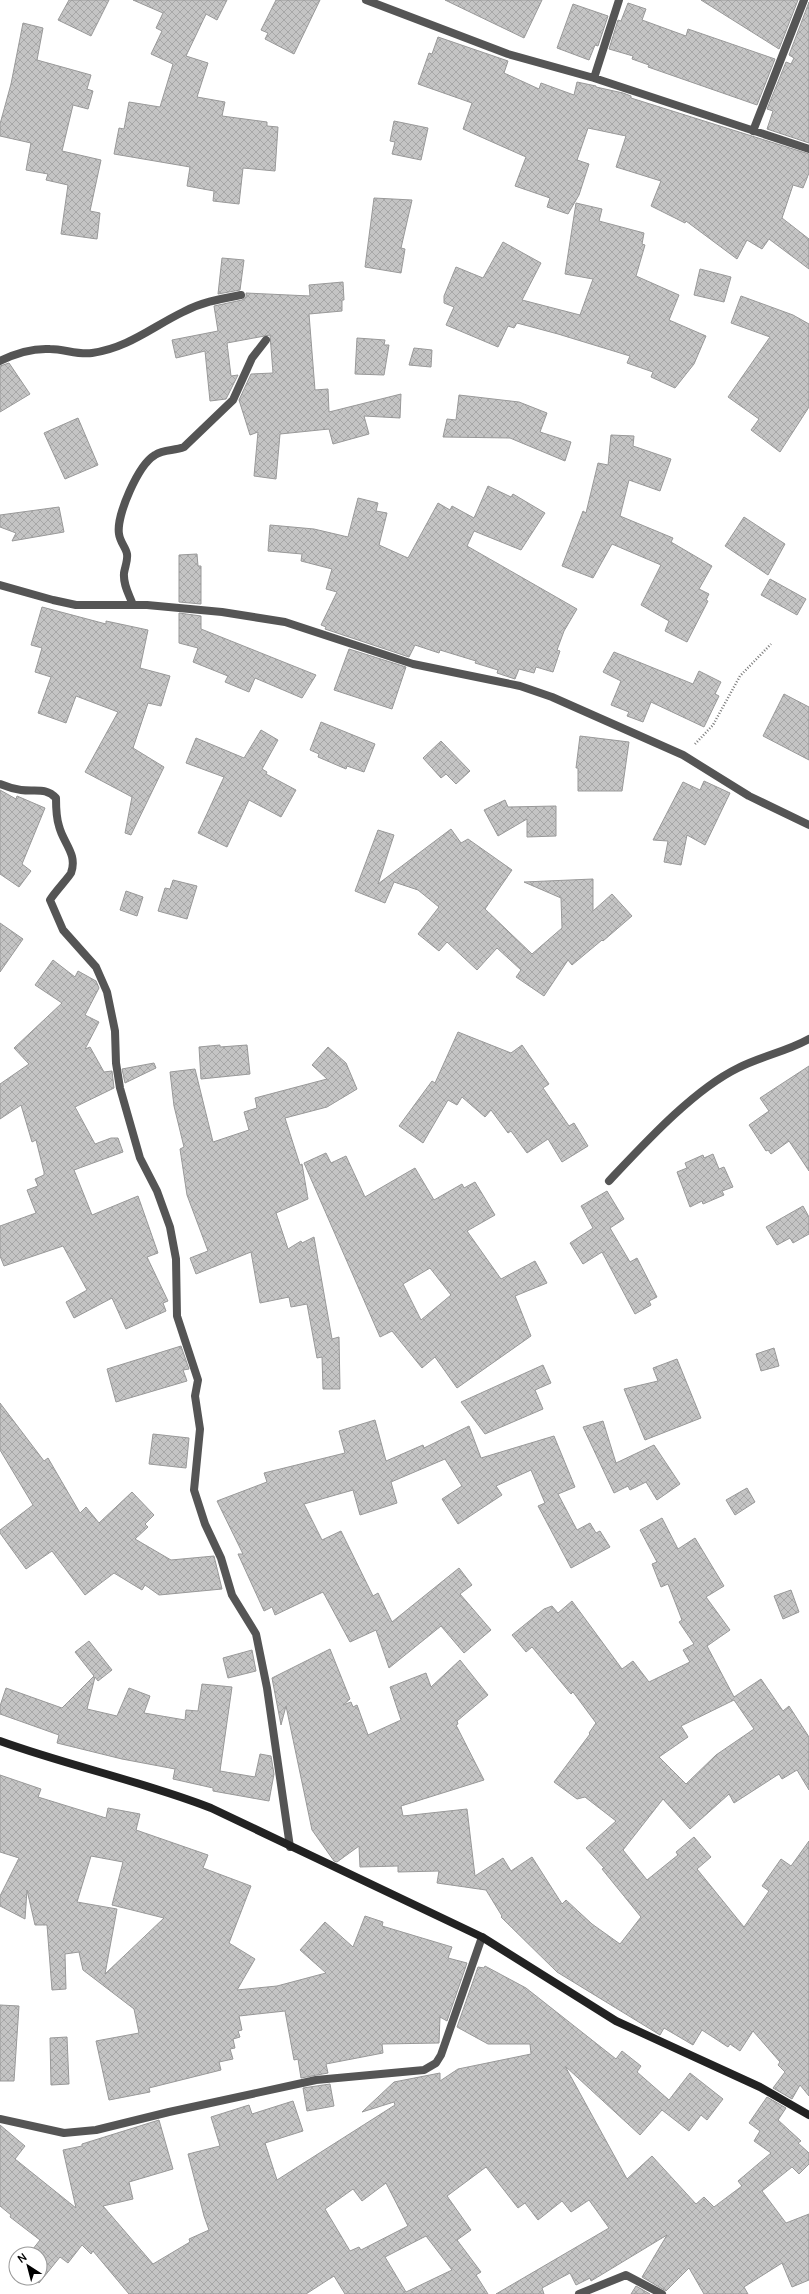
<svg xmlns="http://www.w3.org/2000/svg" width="809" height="2294" viewBox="0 0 809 2294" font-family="Manrope,sans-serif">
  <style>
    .building { fill: url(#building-cross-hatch); stroke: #999; fill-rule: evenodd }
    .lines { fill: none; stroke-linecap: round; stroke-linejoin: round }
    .path { stroke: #777; stroke-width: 2.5; stroke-dasharray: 1 2; stroke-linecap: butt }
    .street { stroke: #555; stroke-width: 8 }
    .secondary { stroke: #222; stroke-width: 8 }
  </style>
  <defs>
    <pattern id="building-cross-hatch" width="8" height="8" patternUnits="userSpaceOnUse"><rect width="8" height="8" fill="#c4c4c4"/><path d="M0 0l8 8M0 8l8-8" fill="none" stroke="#a7a7a7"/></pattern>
  </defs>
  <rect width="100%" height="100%" fill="#fff"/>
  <path class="building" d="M69,0H109L91,36L58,20Z
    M133,0H227L217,20L206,14L186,56L208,63L197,97L225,102L222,116L267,122V126L278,127L275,171L243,168L239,204L213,201L214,191L187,186L190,167L114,154L119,128L124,129L129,102L160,107L173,64L151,54L162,31L156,28L163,13Z
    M276,0H320L294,54L265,39L268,33L261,30Z
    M445,0H542L524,38Z
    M701,0H798L779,49Z
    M809,2V143L767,129L773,111L767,109L786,62L791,64L794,58L789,55Z
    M628,3L646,9L642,20L686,36L688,29L775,59L757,105L648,67L649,65L632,59L633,56L609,49L618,20L621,21Z
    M573,4L608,16L598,46L595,45L589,60L557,48Z
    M23,23L43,28L37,60L91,75L87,89L93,91L88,109L73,105L62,151L101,160L90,211L100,213L97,239L61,234L68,185L46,180L48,174L26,170L31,143L0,136V124L11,84Z
    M438,37L508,61L504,73L539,89L541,83L574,95L577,82L596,86V87L623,93L631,96V98L809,154V173L803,188L793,185L782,218L809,239V269L769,239L762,249L747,240L737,259L686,221L685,223L651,206L661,181L616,167L626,136L588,128L577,160L589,164L579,195L568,214L547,207L550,198L515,186L526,157L463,129L472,103L418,84L429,53L432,54Z
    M394,121L428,128L421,160L392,154L395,142L390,141Z
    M374,198L412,200L401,248L405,249L401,273L365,267Z
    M576,203L602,209L599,221L644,233L642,244L645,245L636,276L679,295L669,320L706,336L694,364L675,388L651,377L653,372L627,363L630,356L558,334L517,323L514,328L508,326L498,347L446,325L454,307L444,303V296L456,267L483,278L503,242L541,263L522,300L580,315L593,279L565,274Z
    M222,258L244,260L240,290L218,294Z
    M700,269L731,277L724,302L694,295Z
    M343,282L344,300H342V311L309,314L315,390L328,389L329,412L401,394L400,418L364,416L369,434L333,444L329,429L280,434L276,479L254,476L258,432L250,435L239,400L251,374L273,373L270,335L227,343L231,376L238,375L226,399L210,401L205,351L176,358L172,340L218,331L214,306L242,300L246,297V293L310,296L309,285Z
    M741,296L793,315L809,324V407L780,452L751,430L759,419L728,397L770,337L731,323Z
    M357,338L385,340L384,345H389L384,375L355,374Z
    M414,348L432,350L431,367L409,365Z
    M9,363L30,394L0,412V366Z
    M459,395L519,402L547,413L540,432L571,442L565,461L510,438L443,437L447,419L456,420Z
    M78,418L98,465L65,479L44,433Z
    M611,435L634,436L633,446L671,459L660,491L629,480L620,516L673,538L671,542L712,566L699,589L709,594L706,600L708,601L687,642L665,631L669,621L641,605L661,565L612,544L593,578L562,566L583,511L586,513L598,463L608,465Z
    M488,486L511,497L513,494L545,513L521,550L474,531L467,546L577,609L564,631L557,650L560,651L553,672L536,667L534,673L519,669L515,679L497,673L498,670L475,663L476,661L440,650L439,653L415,645L409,657L325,629L326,627L321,625L337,592L326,589L332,569L301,561L302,554L268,551L270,525L314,529L348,537L358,498L378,503L376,511L387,513L379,545L408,558L438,503L450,510L452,506L474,518Z
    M59,507L64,532L12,541L16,533L0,527V515Z
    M744,517L785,544L768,575L725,546Z
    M197,554L198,566H201V604L179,602V555Z
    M770,579L806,599L797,615L761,595Z
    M42,607L106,624V621L148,630L140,668L170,676L161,706L148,703L133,748L164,767L131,835L125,833L132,797L85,772L118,712L76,696L66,723L38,713L51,677L35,672L42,648L31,645Z
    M179,613L201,616V629L316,675L302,698L255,678L249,692L225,682L228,676L193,662L198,648L179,643Z
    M349,649L406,667L392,709L334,690Z
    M614,652L693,684L699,671L721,682L715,694L719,696L704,727L651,702L643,722L627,716L629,712L611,705L621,681L603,672Z
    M784,694L809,707V760L763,736Z
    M321,722L375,744L364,772L347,766L346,769L318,757L319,754L310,750Z
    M261,730L278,740L262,769L267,772L266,774L296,790L281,817L249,800L227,847L198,833L224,777L186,763L196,738L244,758Z
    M580,736L629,742L622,791H578V768H576Z
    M441,741L470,771L456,784L446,774L441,778L423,758Z
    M704,781L730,793L705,845L687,835L681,865L664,862L668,841L653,840L683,782L700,790Z
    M0,790L16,799L17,796L45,808L22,864L31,871L19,887L0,874Z
    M505,800L508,807L556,806V836L527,837V819L498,836L484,810Z
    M451,829L461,843L468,839L512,870L485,909L532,954L562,928L561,898L524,882L593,879V911L612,894L632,916L603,941L602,940L572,965L568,960L544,996L516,977L521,970L497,948L477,970L447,942L439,951L418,934L439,907L418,890L394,882L385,903L355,891L378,830L394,835L378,884Z
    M173,880L197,886L187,919L158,911L165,888L170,889Z
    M126,891L143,897L137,916L120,910Z
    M0,923L23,939L0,972Z
    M53,960L75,977L78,971L96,981L99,988L85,1015L99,1022L85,1049L90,1047L104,1072L112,1071L114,1088L75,1107L95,1144L111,1138H118L123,1152L74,1170L92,1215L138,1196L158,1253L147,1257L168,1301L163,1303L166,1311L126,1329L112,1298L74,1318L66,1302L87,1290L63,1246L4,1266L0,1256V1226L36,1213L27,1190L38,1186L35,1179L44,1175V1172L36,1140L32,1142L21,1105L0,1119V1084L29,1064L14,1048L62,1003L35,985Z
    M458,1032L511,1053L522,1045L549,1084L543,1088L569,1126L574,1123L588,1146L562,1162L548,1139L527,1153L511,1131L508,1133L491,1110L485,1117L462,1097L457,1105L448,1100L423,1143L399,1126L432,1081L435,1083Z
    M220,1045V1047L247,1045L250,1074L201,1079L199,1047Z
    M328,1047L346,1063L357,1089L327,1107L285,1118L300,1165L302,1164L308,1199L276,1213L288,1249L301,1241L302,1243L314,1237L332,1339L339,1337L340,1389H323L322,1357L317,1358L307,1304L291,1307L289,1297L260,1303L251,1252L196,1274L190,1258L208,1251L187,1195L180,1149L184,1147L174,1106L170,1072L195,1069L213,1142L249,1130L244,1112L257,1108L255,1098L327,1079L312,1065Z
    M154,1063L156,1068L125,1083L122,1069Z
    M809,1066V1171L789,1141L771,1154L768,1150L766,1151L749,1125L769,1111L760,1098Z
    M326,1153L331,1163L346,1156L365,1197L415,1168L434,1200L462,1184L464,1188L475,1182L495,1215L467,1231L501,1279L535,1261L547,1283L515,1296L531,1336L457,1388L435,1357L422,1368L392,1331L380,1337L304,1163ZM430,1268L451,1295L421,1320L403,1284Z
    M713,1154L719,1169L724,1167L733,1187L722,1191L724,1195L703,1204L702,1201L690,1207L677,1172L687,1168L685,1163L703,1155L704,1158Z
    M607,1191L624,1219L610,1228L630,1262L637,1258L657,1297L649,1301L651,1305L635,1314L602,1252L583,1264L570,1243L593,1228L581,1206Z
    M803,1206L809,1217V1234L793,1243L790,1238L777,1245L766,1227Z
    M181,1346L189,1369L183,1370L187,1381L116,1402L107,1369Z
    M774,1348L779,1366L761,1371L756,1354Z
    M677,1359L701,1418L645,1440L624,1389L658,1381L653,1368Z
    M543,1365L551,1383L535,1390L543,1409L485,1434L461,1402Z
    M0,1403L44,1461L48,1458L80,1513L86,1507L99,1523L132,1492L154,1515L145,1524L148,1527L135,1539L171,1560L214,1556L222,1589L159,1595L145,1585L142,1590L114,1573L85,1595L52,1551L26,1569L0,1533V1530L33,1505L0,1450Z
    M375,1420L386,1461L423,1445L424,1448L469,1426L481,1458L554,1436L575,1487L558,1494L577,1530L590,1523L596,1533L600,1531L610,1547L571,1568L538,1506L545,1503L531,1470L496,1486L502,1495L458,1524L442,1499L462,1486L445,1459L391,1482L397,1503L360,1515L353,1490L304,1504L322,1540L341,1531L373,1596L378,1593L392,1622L459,1568L472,1585L460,1594L491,1630L464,1653L441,1626L389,1668L376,1630L350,1642L323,1592L275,1615L272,1607L264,1611L238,1554H243L217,1501L267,1482L264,1473L345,1453L339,1431Z
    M603,1421L616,1463L654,1445L680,1484L657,1500L646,1482L630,1490L628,1486L614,1493L583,1427Z
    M153,1434L189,1438L186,1468L149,1464Z
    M747,1488L755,1502L735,1515L726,1500Z
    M662,1518L678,1549L695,1538L724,1586L706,1597L730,1630L707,1646L734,1697L761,1679L783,1711L789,1706L809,1737V1790L797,1770L782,1779L779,1774L734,1803L729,1794L690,1829L663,1799L623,1850L647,1880L678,1855L676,1852L694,1837L711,1857L697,1869L744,1927L769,1891L762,1886L781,1859L791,1866L809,1841V2096L800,2085L792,2099L773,2088L785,2072L778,2065L780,2062L753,2031L740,2051L730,2044L728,2047L702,2030L693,2045L664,2028L660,2035L557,1972L501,1917L502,1916L486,1890L437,1883L439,1871L398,1872V1866L360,1867L359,1846L337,1862L334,1861L312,1830L286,1706L281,1725L272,1678L330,1649L350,1699L343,1705L351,1702L353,1707L357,1705L368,1735L401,1720L390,1687L426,1673L431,1687L460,1660L488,1695L457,1721L458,1724L456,1725L484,1780L401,1806L403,1816L467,1809L475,1876L503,1858L511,1871L532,1857L562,1904L566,1900L592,1924L620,1944L641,1917L602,1869L604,1868L586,1848L616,1821L585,1797L577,1799L554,1782L590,1734L589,1733L596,1723L573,1692L571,1694L532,1647L526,1652L512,1635L544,1609L552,1606L558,1613L572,1601L622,1669L633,1661L649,1682L690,1662L683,1650L694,1644L679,1622L682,1620L668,1584L661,1587L652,1564L657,1562L640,1530ZM734,1700L754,1729L716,1755L686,1784L659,1757L688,1737L681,1726Z
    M791,1590L799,1612L783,1619L774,1596Z
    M89,1641L112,1670L98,1681L95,1677L87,1709L117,1716L129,1688L150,1696L144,1713L185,1720L186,1710L198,1711L202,1684L232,1687L220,1771L255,1777L260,1754L271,1756L274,1774L269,1801L213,1791V1788L173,1779L175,1769L122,1759L57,1743L59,1735L0,1714V1706L6,1688L62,1708L94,1676L75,1652Z
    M252,1650L256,1671L228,1678L223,1658Z
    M0,1775L41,1789L38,1797L106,1818L108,1808L140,1814L136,1830L208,1855L203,1868L251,1886L229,1943L255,1959L237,1990L277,1986L326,1973L300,1950L325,1922L353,1947L365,1916L383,1922L382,1926L452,1947L448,1958L467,1963L447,2021L440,2017L439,2043L382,2044L383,2053L326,2064L328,2073L301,2078L298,2059L294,2060L285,2011L239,2016L242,2030L238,2031L240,2037L233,2039L235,2048L230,2049L233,2059L219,2062L221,2070L149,2088L150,2092L109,2100L96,2041L139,2033L134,2009L83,1970L79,1952L65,1954L66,1989L52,1990L47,1925H35L27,1890L25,1919L0,1906V1896L19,1858L0,1852ZM91,1856L123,1862L112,1905L164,1918L105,1974L117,1909L77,1902Z
    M485,1966L526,1988L616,2059L622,2051L641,2066L637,2072L669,2100L690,2073L723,2099L707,2120L701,2115L689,2131L662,2110L640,2135L565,2066L627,2179L652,2156L696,2204L704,2197L714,2207L742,2186L738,2181L771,2153L754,2141L760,2131L749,2123L767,2097L786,2108L778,2120L801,2141L798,2143L809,2153V2164L799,2174L792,2167L762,2191L786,2223L809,2214V2280L792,2287L782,2263L744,2287L748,2294H704L689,2268L666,2291L642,2277L667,2235L591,2281L590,2278L576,2285L570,2273L542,2288L544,2294H496L609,2228L589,2200L571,2212L562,2201L538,2220L525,2203L518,2208L486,2167L447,2196L471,2230L457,2240L481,2272L476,2275L488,2294H345L334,2276L306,2294H129L93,2251L91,2254L82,2245L68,2263L60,2257L39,2283L33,2278H40V2254H29L40,2240L10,2217L11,2215L0,2206V2125L25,2146L15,2159L76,2208L63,2150L82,2146V2144L159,2120L173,2169L129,2182L133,2199L103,2206L153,2264L190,2242L189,2239L209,2230L204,2216L188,2154L220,2146L211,2117L249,2105L252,2114L293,2101L303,2131L265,2143L277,2180L395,2105L394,2102L362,2112L394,2082L440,2073V2081L458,2069L531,2054L530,2044H488L457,2027L478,1967L484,1968ZM386,2183L408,2226L361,2250L359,2247L350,2251L325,2209L353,2189L362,2201ZM426,2236L452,2270L406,2292L385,2257Z
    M0,2005L19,2006L14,2081H0Z
    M67,2037L69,2084L51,2085L50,2038Z
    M330,2084L334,2106L307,2111L303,2088Z
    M636,2286L650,2294H631Z"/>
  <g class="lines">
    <path class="path" d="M695,744L713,725L740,676L771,644"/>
    <path class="street" d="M366,0L508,54L594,78L809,149
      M594,78L619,0
      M753,131L804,0
      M0,361C16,353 32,348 50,349C64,349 78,355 92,353C128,348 152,327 183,312C202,302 220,299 241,295
      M0,585L53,600L76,605H147L222,612L285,622L413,664L520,686L552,697L683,755L749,796L809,825
      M133,605C129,594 123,585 124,573C125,567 128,560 127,554C126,548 120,542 119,534C116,516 138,465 155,455C164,449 174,451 184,447L233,400L252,358L266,340
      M0,784C7,787 14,789 21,790C35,792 46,787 56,798C56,808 56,817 59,826C63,843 78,854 71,873C69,877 54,893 50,900L63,930L96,967L107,992L115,1031L116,1063L120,1088L140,1158L157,1191L170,1227L176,1259L177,1316L198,1380L195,1396L200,1429L194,1490L205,1524L221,1558L232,1595L256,1634L267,1688L290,1847
      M609,1181C644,1144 693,1090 738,1068C761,1056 786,1052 809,1039
      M0,2119L64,2133L96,2130L169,2112L316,2080L424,2070L436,2063L441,2055L482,1937
      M579,2294L626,2275L662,2294"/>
    <path class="secondary" d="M0,1741C69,1766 142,1781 211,1808L482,1937L616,2021L760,2087L809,2115"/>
  </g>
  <g transform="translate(28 2266) rotate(324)"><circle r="19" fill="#ffffff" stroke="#999999"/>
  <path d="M0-3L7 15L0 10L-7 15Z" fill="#000000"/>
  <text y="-6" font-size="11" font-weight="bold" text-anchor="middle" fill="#000000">N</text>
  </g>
</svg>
